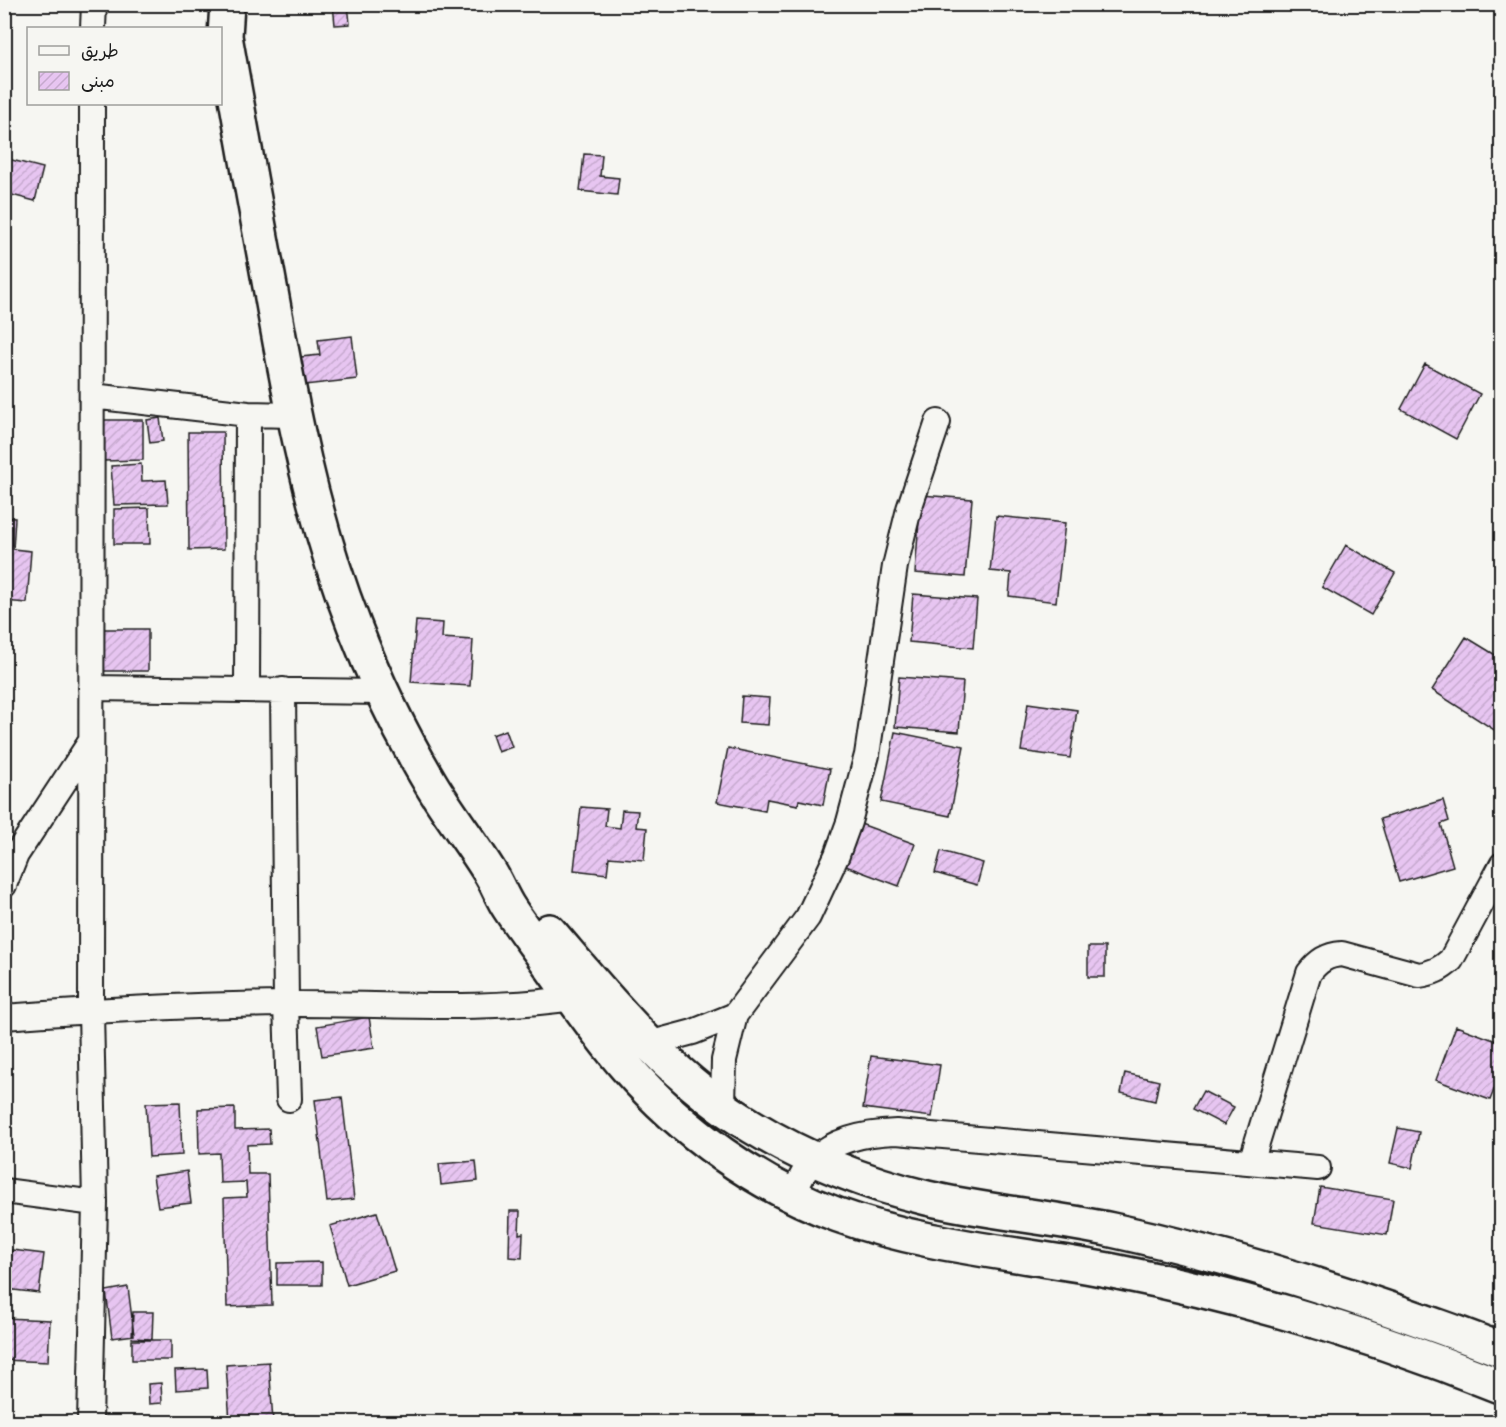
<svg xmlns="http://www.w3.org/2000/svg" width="1506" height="1427" viewBox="0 0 1506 1427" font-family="Mali,'Playpen Sans Arabic',sans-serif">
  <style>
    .building { fill: url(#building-hatch); stroke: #1c1c1c; stroke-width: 1.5 }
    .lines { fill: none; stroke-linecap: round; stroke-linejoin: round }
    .street-casing { stroke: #1c1c1c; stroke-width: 28 }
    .secondary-casing { stroke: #1c1c1c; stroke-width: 38 }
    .street { stroke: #f6f6f2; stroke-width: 24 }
    .secondary { stroke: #f6f6f2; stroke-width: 33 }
  </style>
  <defs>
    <pattern id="building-hatch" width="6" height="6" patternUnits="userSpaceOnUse" patternTransform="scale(1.5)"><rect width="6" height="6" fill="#e7c5f1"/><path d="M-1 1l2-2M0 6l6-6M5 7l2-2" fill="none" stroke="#c6a9ce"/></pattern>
  </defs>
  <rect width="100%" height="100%" fill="#f6f6f2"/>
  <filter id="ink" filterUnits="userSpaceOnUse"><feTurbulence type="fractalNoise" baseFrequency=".0167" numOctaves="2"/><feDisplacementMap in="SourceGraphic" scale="12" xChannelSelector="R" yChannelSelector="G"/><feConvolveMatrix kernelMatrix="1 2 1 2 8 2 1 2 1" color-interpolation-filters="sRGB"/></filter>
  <g filter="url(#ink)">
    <path class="building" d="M333,4H348L350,24L335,25Z
      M584,154L602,155L600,176L619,178L617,195L580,191Z
      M4,158L43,168L35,201L4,193Z
      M352,336L357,379L305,385L301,357L320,355L318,340Z
      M1425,364L1480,394L1456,439L1401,409Z
      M160,418L163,441L150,443L147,420Z
      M103,420H143V460L103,461Z
      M188,432H223L224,549L189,550Z
      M141,464L142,481L166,480L168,504L114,505L111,466Z
      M921,495L972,499L965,577L915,573Z
      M149,508L150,544H114V509Z
      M996,516L1065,523L1056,602L1009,596L1011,573L990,571Z
      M4,517L15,518L13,549L31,551L27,603L4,601Z
      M1346,545L1395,573L1371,615L1322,587Z
      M913,594L977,599L973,648L909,642Z
      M416,621L443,623L442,638L473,640L470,686L411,682Z
      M97,629H148V671H97Z
      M1466,637L1502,659V735L1432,690Z
      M899,677L963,682L959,732L895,727Z
      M742,696L770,698L768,725L740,723Z
      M1028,703L1077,710L1070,758L1021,751Z
      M506,730L512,747L498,752L492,735Z
      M895,732L964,746L950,816L881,802Z
      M728,748L830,769L823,805L799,800L798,805L767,799L765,811L717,802Z
      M1443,800L1449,821L1441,824L1453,866L1399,882L1380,819Z
      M581,807L607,809L605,826L620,828L622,810L638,811L636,827L647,828L644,860L609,857L607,874L574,870Z
      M858,823L915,844L899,886L843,865Z
      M941,851L983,863L977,885L935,873Z
      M1088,947H1105V977H1088Z
      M369,1017L374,1048L322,1056L317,1026Z
      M1456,1026L1502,1043V1070L1490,1100L1436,1080Z
      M871,1056L940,1065L932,1117L863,1108Z
      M1125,1073L1159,1081L1155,1101L1121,1093Z
      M1203,1091L1234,1107L1224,1125L1193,1109Z
      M342,1097L354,1199L327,1202L315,1100Z
      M180,1102L182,1155L149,1157L146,1103Z
      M235,1108V1130L269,1129L270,1144L247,1145L248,1174H268L272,1305L227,1307L224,1198L247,1197L246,1182L220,1183L219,1153L199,1154L198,1109Z
      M1398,1128L1419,1132L1412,1168L1390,1163Z
      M476,1161L478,1181L441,1185L439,1164Z
      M187,1171L191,1203L158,1207L153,1176Z
      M1320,1187L1393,1199L1387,1235L1314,1223Z
      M510,1211H520L519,1234L523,1233L522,1258L509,1257Z
      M377,1212L395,1271L347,1285L330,1226Z
      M12,1250L44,1254L39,1293L6,1289Z
      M322,1262V1285H277V1263Z
      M128,1287L134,1335L112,1338L106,1291Z
      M133,1312H153L152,1339L132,1338Z
      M4,1318L50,1320L48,1362L4,1360Z
      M132,1340H171V1360H132Z
      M269,1362L273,1422H230L226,1365Z
      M207,1369L208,1388L176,1390L175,1370Z
      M161,1383L162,1403L149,1404L148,1384Z"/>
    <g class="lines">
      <g class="street-casing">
        <path id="street" d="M93,28L94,4
          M92,396L248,414L293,415
          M91,688L382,692
          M247,689L248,414
          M283,690L286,1004L289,1099
          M4,885L16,855L91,741
          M4,1017C98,1010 193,1005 287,1004C383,1003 479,1012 574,998
          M648,1044L693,1032L735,1015
          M723,1107L724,1060L735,1015L808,917L837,855L849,822L867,755L895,566L909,509L938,422
          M1251,1162L1309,973C1318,961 1327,955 1342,954L1419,975C1433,973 1441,969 1451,960L1502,865
          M4,1191L95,1203
          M792,1195C799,1183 805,1167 815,1158C837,1138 868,1133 896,1132L1318,1168
          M90,1422L95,1203L91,1011L92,104"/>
      </g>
      <g class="secondary-casing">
        <path id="secondary" d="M227,4L225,36C240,121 255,207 271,292C291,405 312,518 354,625C375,680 401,734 431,784C449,814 471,842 489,871C497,883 501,896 509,908C522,928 537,947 551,967C575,1001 599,1036 626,1067C683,1132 756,1185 838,1215C926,1247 1021,1253 1113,1271C1246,1297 1376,1336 1502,1387
          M549,931C611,1003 670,1078 753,1127C807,1160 866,1183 927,1198C987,1212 1051,1217 1112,1230C1245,1259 1374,1301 1502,1350"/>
      </g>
      <use href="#street" class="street"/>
      <use href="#secondary" class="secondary"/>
    </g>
  </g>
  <rect width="1506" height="1427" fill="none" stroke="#f6f6f2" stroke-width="24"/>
  <rect x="12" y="12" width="1482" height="1403" fill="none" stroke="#1c1c1c" stroke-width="2" filter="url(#ink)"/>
  <rect x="27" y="27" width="195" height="78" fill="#f6f6f2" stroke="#9f9f9c" stroke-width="1.5"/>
  <rect x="39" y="46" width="30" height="9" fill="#f6f6f2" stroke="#9f9f9c" stroke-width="1.5"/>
  <text x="81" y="57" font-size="18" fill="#1c1c1c">طريق</text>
  <rect x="39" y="72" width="30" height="18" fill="url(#building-hatch)" stroke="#9f9f9c" stroke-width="1.5"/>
  <text x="81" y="87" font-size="18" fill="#1c1c1c">مبنى</text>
</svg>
